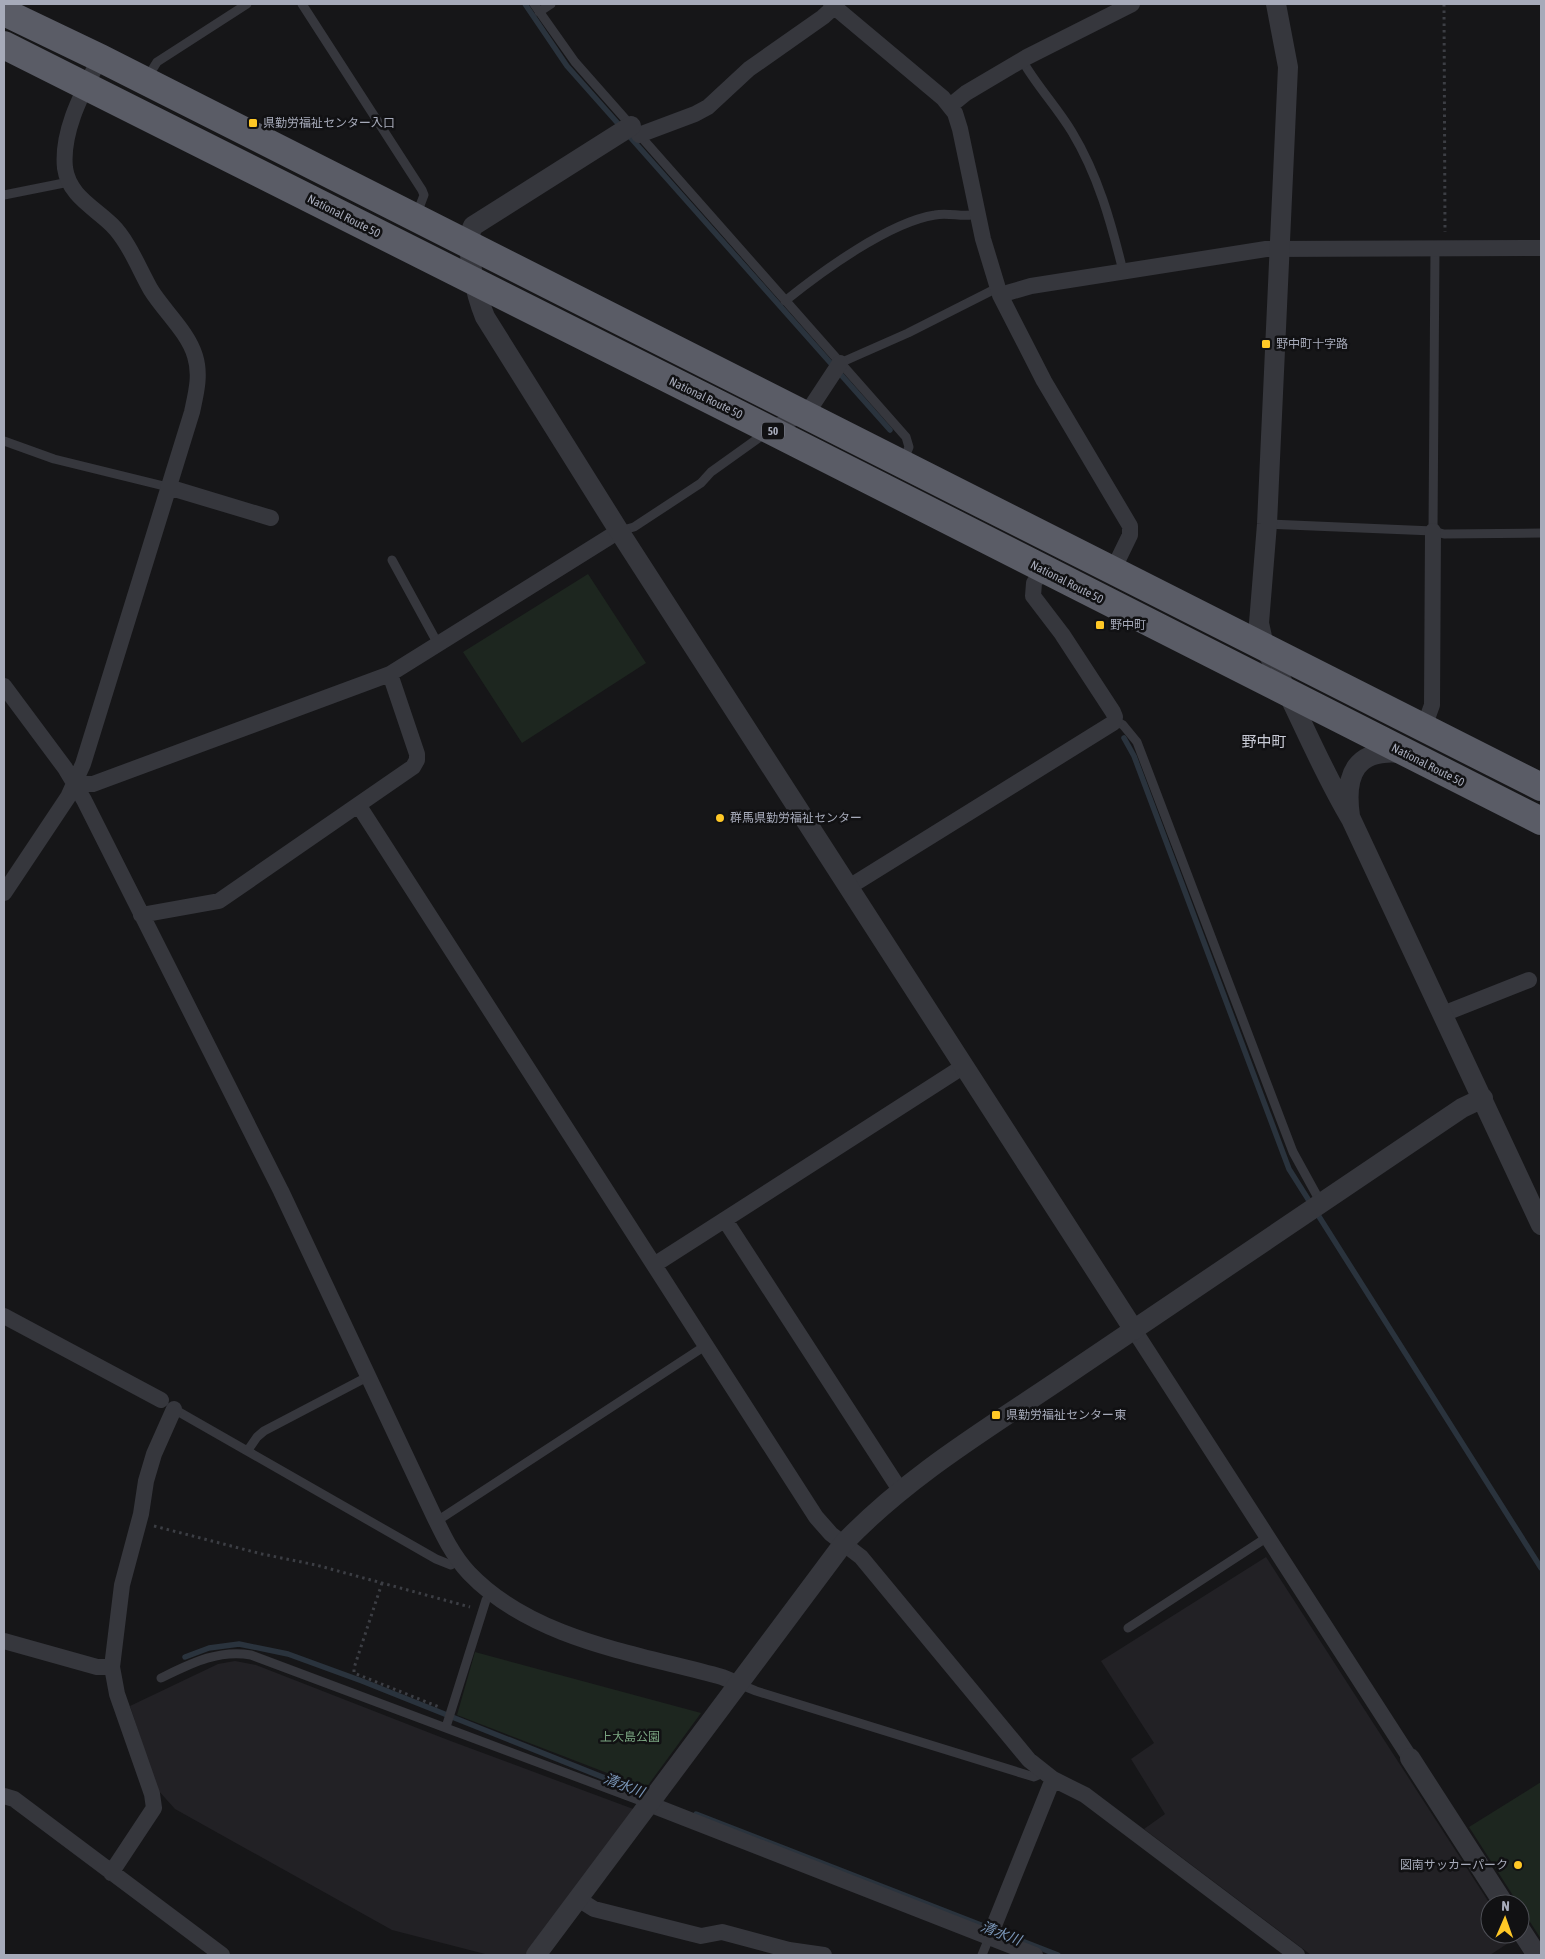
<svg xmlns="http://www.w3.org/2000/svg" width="1545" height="1959" viewBox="0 0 1545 1959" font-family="'Asap Condensed','Noto Sans JP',sans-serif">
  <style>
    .built { fill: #222125 }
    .green { fill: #1d261f }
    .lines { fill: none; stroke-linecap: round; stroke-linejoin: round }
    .stream { stroke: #2a333d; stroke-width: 5.5 }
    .path { stroke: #3c3e44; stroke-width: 3; stroke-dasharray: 2.5 4; stroke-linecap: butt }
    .service { stroke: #36373d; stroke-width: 9 }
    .minor { stroke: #36373d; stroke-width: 16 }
    .tertiary { stroke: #36373d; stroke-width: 20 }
    .trunk { stroke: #5a5c66; stroke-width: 28 }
    .poi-dot { fill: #ffc826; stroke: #111113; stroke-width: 2 }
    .labels { text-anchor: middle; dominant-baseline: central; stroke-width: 5; stroke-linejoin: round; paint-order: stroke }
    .shield { fill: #111113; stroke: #797c87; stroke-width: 1 }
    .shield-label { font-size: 11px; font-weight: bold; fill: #a6aab9 }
    .poi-label { font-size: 12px; fill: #a6aab9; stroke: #111113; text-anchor: start }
    .street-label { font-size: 12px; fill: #a6aab9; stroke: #111113 }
    .park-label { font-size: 12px; fill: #7ba682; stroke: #111113 }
    .water-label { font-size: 14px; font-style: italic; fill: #7a96b8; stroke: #111113 }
    .quarter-label { font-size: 15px; fill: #c8cad5; stroke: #111113 }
  </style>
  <rect width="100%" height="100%" fill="#161618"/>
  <path class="built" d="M1266,1557L1490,1904V1934H1509L1513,1940L1490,1955H1311L1144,1829L1165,1814L1131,1759L1154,1743L1101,1661Z
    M235,1661L256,1665L448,1740L636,1810L531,1955H489L392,1930L175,1809L157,1789L130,1706L218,1664Z"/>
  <path class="green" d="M588,574L646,663L522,743L463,652Z
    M475,1652L701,1713L646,1788L457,1715Z
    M1541,1782V1939L1469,1827Z"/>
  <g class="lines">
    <path class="stream" d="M525,4L567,66L890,430
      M1124,738L1134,756L1289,1169L1541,1568
      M185,1657L209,1648L239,1644L288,1654L362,1681L650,1796
      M696,1814L1058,1955"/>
    <path class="path" d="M1444,4L1445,232
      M154,1526L262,1554L316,1565L470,1607
      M382,1583L354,1668V1673L439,1707"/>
    <path class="service" d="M302,4L422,190L424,195L416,216
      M534,4L575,62L906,437L909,447L903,462
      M539,12L551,4
      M1022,60C1036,85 1057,107 1072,132C1098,175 1111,222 1123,271
      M147,78L157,62L247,4
      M4,195L69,182
      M785,301C821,272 889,222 935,215C949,212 964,218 977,214
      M840,363L908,333L997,288
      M4,441L54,459L168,487
      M1267,524L1433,531L1444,534L1541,533
      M619,531L634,527L701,483L711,472L767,432
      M1433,531L1435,248
      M392,560L438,644
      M1114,720L1123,725L1137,742L1293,1152L1321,1203
      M172,1408L436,1559L451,1565L459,1560
      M248,1450L257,1437L264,1431L369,1376
      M437,1521L705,1346
      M1128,1628L1266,1538
      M161,1678C190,1664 218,1649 251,1655L649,1804
      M739,1684L756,1691L1034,1777L1043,1773
      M446,1727L486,1600L491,1593
      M982,1955L989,1938"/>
    <path class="minor" d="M831,4L943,98L955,113L960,129L983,239L1000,295L1044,381L1130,526V535L1113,570
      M950,106L966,93L1027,57L1132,4
      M639,135L695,114L708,107L749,69L823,17L834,7
      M1000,295L1031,286L1266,249L1541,248
      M770,430L804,413L813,404L840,363
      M168,487L271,518
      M4,686L65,768L84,800L281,1191L433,1514C443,1535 453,1556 469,1573C533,1640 636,1653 722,1677L739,1684
      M1424,727L1432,705L1433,531
      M75,784H93L390,674L619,531
      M359,806L816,1517L831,1534L861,1557L1029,1760L1053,1779L1085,1795L1297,1955
      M849,887L1113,723L1115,717L1113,712L1062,634L1033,596L1034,583L1043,569
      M4,893L68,797L83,764L192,412C196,393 201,375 195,356C188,332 164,311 151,290C139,269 129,242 112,225C94,207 69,196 65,168C61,130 84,90 100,58
      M141,915L219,901L413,767L417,760V754L390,674
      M1443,1014L1529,980
      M725,1220L900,1490
      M654,1265L964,1066
      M4,1316L161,1400
      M1134,1330L1410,1758
      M4,1641L97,1667H112
      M4,1796L14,1799L222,1955
      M649,1804L1035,1955
      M111,1873L154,1808L152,1794L117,1694L112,1667L122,1585L141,1514L146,1481L154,1454L174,1409
      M578,1899L594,1909L689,1933L701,1936L722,1932L789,1950L824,1955
      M989,1938L1053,1779"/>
    <path class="tertiary" d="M1276,4L1288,67L1267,524L1259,623L1264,646C1295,703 1318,764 1351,819L1541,1225
      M631,126L473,226C463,245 477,298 485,317L619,531L1134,1330
      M1350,816C1344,774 1356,748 1402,753
      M1410,1758L1504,1904
      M1520,1929L1537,1955
      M536,1955L843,1544C910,1473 997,1423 1077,1368C1205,1281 1334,1195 1462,1108L1483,1098"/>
    <path class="trunk" d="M4,12L100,58L1541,787
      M4,45L770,430L1541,821"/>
  </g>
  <g class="poi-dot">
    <rect x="248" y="118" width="10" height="10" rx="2.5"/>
    <rect x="1261" y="339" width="10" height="10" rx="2.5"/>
    <rect x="1095" y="620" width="10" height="10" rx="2.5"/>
    <circle cx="720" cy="818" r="5"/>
    <rect x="991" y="1410" width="10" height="10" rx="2.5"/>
    <circle cx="1518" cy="1865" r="5"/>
  </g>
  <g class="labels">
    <rect class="shield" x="762" y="422.5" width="22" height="17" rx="4"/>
    <g class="shield-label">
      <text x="773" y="431">50</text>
    </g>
    <g class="poi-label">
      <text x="263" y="123">県勤労福祉センター入口</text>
      <text x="1276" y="344">野中町十字路</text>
      <text x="1110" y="625">野中町</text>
      <text x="730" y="818">群馬県勤労福祉センター</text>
      <text x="1006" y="1415">県勤労福祉センター東</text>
      <text x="1508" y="1865" text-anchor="end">図南サッカーパーク</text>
    </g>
    <g class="street-label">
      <text transform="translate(344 216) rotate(27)">National Route 50</text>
      <text transform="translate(706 398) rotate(26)">National Route 50</text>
      <text transform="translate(1067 582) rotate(27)">National Route 50</text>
      <text transform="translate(1428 765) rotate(27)">National Route 50</text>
    </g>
    <g class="park-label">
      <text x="630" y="1737">上大島公園</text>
    </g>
    <g class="water-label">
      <text transform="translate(624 1785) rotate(21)">清水川</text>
      <text transform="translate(1001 1933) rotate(21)">清水川</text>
    </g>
    <g class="quarter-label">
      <text x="1264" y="741">野中町</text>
    </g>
  </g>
  <rect width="1545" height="1959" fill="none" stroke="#a6aab9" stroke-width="10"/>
  <g transform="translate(1505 1919) rotate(2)"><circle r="24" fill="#111113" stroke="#4d4e55"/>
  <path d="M0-4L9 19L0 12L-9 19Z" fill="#ffc826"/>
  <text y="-8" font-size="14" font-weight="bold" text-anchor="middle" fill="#a6aab9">N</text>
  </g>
</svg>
